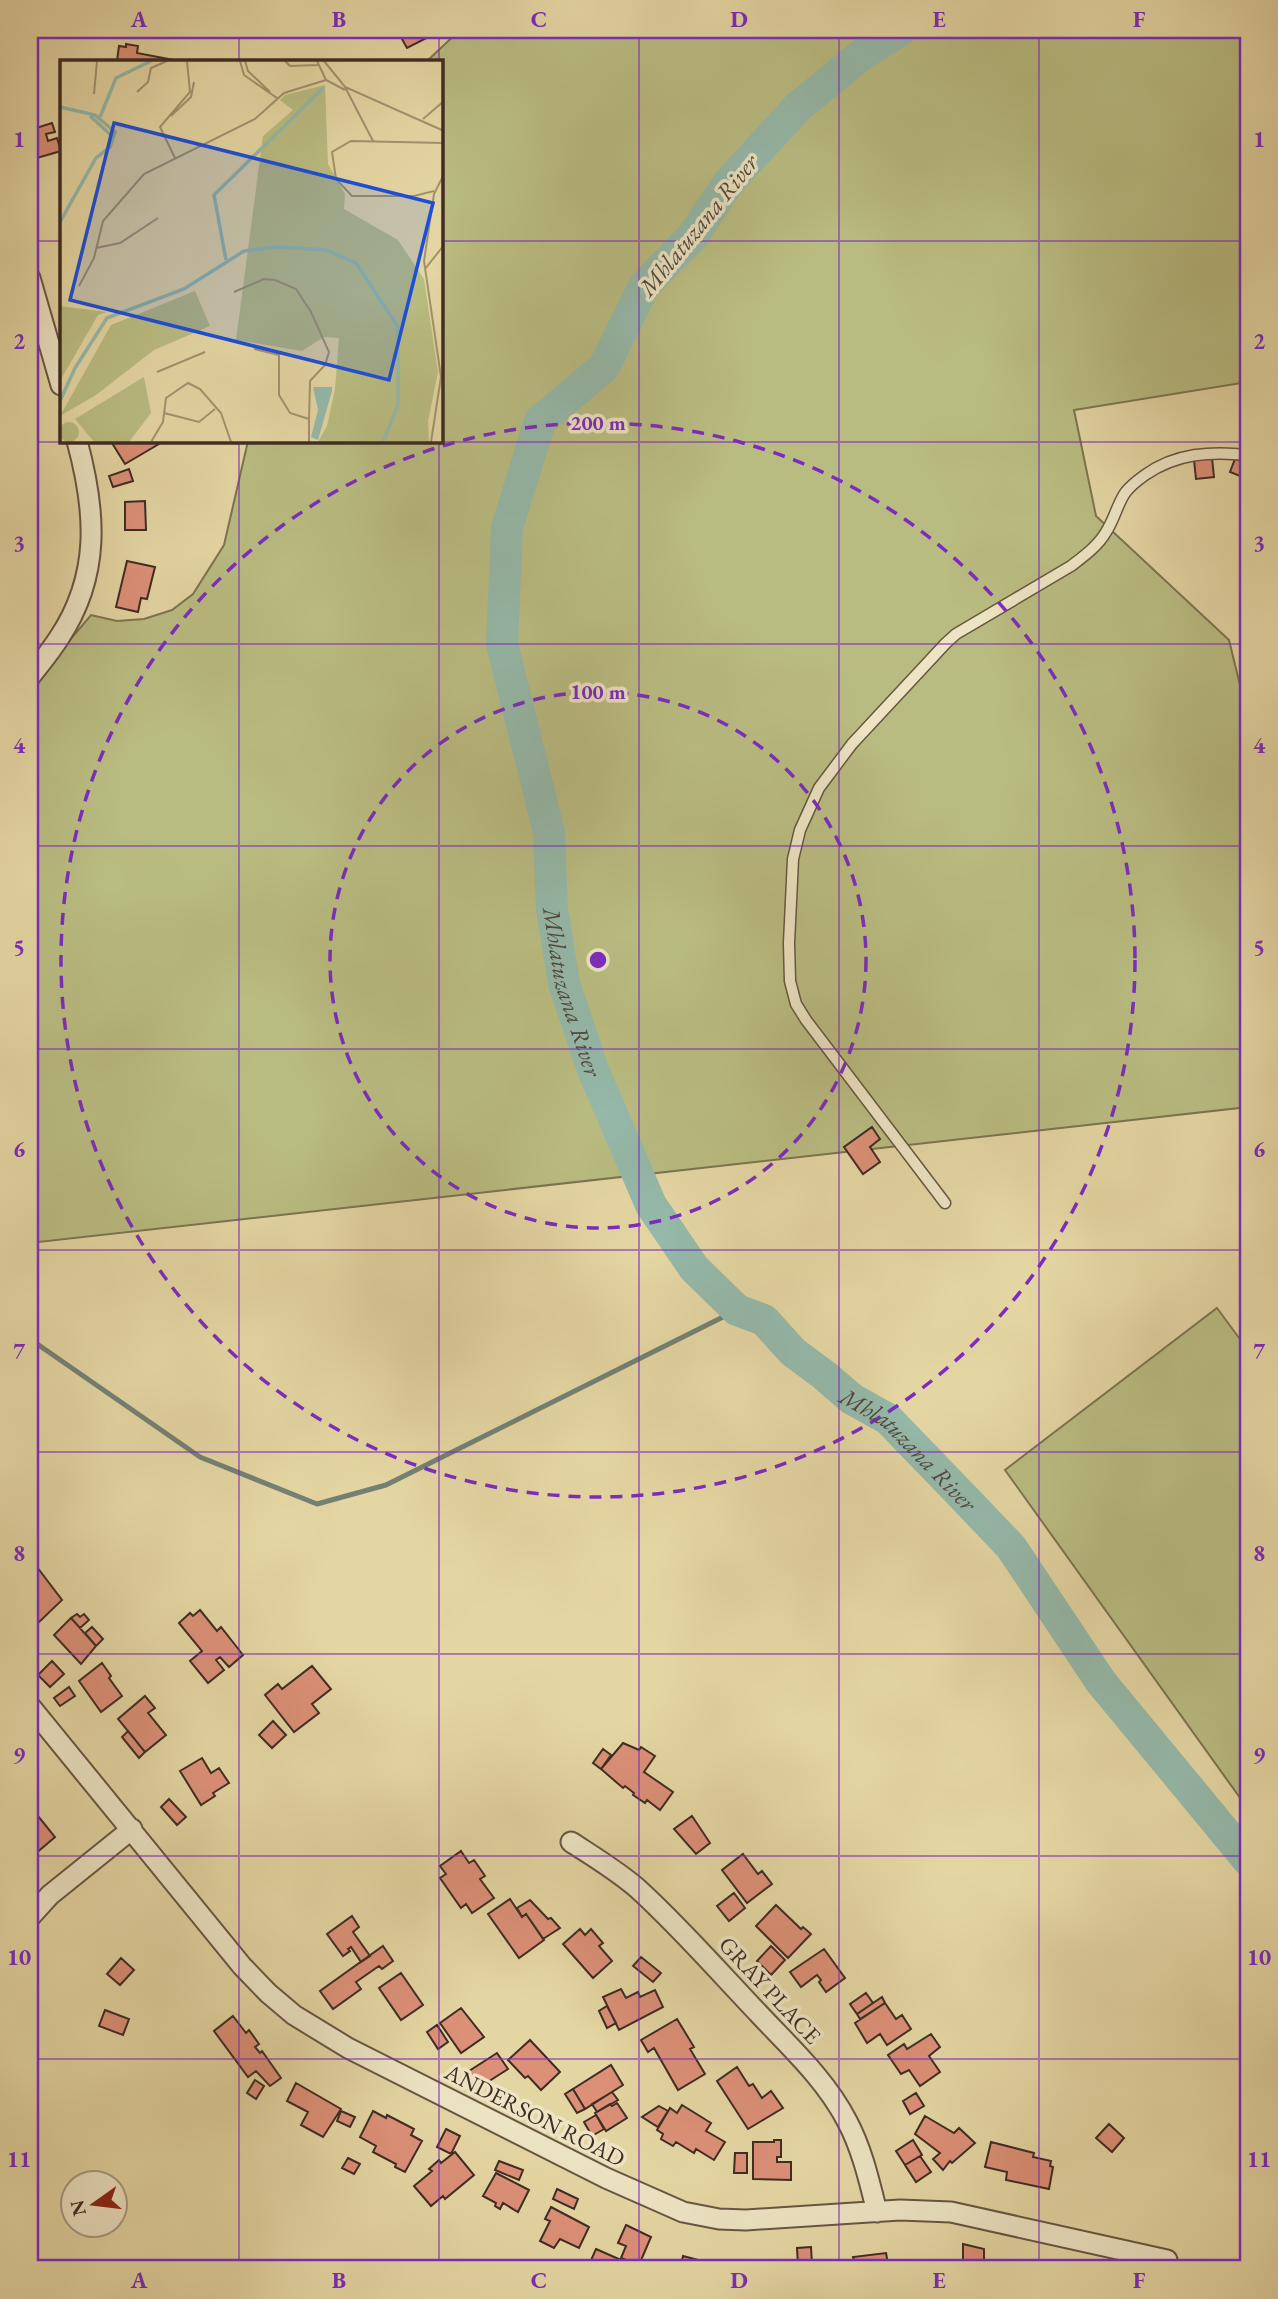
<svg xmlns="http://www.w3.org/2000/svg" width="1278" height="2299" viewBox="0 0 1278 2299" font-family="'EB Garamond',serif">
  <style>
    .green { fill: #b9bc81; stroke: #7c7452; stroke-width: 2 }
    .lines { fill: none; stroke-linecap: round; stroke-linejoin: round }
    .stream { stroke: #738174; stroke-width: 5 }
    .river { stroke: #95b9aa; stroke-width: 32 }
    .building { fill: #dc9078; stroke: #3f2c23; stroke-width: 2 }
    .lane-casing { stroke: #685643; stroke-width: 13 }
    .street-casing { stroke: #685643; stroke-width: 23 }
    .lane { stroke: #ede4c3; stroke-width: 10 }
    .street { stroke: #ede4c3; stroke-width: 19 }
    .grid { fill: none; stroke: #7b2cbf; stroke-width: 2; stroke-opacity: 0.55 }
    .ring { fill: none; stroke: #7b2cbf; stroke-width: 3.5; stroke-dasharray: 12 9 }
    .labels { text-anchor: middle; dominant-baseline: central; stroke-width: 7; stroke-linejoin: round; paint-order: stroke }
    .street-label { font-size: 23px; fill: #3f2c23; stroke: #ede4c3 }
    .water-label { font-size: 24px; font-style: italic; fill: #50483e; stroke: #ede4c3 }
    .inset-river { fill: none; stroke: #95b9aa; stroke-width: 3.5 }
    .inset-road { fill: none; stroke: #a29270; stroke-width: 2 }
    .view { fill: #1d4ed8; fill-opacity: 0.15; stroke: #1d4ed8; stroke-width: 3.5 }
    .inset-edge { fill: none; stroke: #3f2c23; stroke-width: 3.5 }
    .centre { fill: #7b2cbf; stroke: #ede4c3; stroke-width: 3.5 }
    .ring-label { font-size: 21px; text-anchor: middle; font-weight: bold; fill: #7b2cbf; stroke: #ede4c3; stroke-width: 7; stroke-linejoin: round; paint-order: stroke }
    .neatline { fill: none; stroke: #7b2cbf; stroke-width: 2.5 }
    .grid-label { font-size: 23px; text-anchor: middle; font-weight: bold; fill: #7b2cbf }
  </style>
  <rect width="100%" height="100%" fill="#e4d6a3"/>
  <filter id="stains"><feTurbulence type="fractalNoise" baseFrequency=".00286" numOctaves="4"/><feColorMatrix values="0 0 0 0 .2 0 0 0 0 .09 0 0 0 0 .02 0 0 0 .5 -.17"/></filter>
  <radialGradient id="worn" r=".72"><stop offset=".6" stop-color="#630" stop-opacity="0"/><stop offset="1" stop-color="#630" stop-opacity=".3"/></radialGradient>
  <path class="green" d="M460,30H1248V382L1074,410L1096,516L1229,640L1248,718V1107L30,1243V687L91,615L117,621L144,619L172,610L193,594L224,545L248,441H441V61H427Z
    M1217,1308L1248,1350V1809L1005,1470Z"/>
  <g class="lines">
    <path class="stream" d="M30,1339L200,1457L317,1504L386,1485L737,1310"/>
    <path class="river" id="s1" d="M901,30L860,56L798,107L729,182L692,237L644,286L604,367L540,421L507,528L502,644L549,832L552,909L564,983L593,1070L651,1205L694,1268L737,1310L764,1320L793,1352L824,1375L852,1399L888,1419L970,1504L1011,1547L1101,1682L1248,1860"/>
  </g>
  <path class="building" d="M397,30H442L407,48Z
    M126,44L138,46L137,53L179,61H117L119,46L126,47Z
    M31,123L33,129L52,123L55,132L46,134L48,141L57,138L61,151L30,160Z
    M115,441H164L125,464L112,443Z
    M1212,458L1214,477L1196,479L1194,460Z
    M1235,459L1245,462L1240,476L1230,472Z
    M129,469L133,481L113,487L109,476Z
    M145,501L146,530H125V502Z
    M127,561L155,567L147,599L141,598L138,612L116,607Z
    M872,1127L880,1139L870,1147L880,1162L863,1174L844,1147Z
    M37,1567L62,1600L38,1623L30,1613V1573Z
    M200,1610L217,1631L221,1627L243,1655L229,1667L220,1657L216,1660L224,1670L208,1683L190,1661L202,1651L179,1623L190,1613L193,1616Z
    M77,1614L80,1617L84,1614L89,1620L80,1628L71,1618Z
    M71,1618L96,1646L81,1664L54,1635Z
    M92,1627L103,1639L96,1646L85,1633Z
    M52,1661L64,1674L50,1687L38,1675Z
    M102,1663L111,1676L109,1678L122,1696L101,1712L79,1681Z
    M312,1666L331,1689L312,1704L319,1713L294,1732L265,1695L278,1684L282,1689Z
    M69,1687L75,1696L60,1706L54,1698Z
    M145,1696L155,1708L148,1713L166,1735L145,1752L118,1719Z
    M273,1721L286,1735L272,1748L259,1735Z
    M128,1731L145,1752L139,1758L122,1737Z
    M623,1743L639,1750L641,1747L655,1756L644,1772L673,1792L660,1810L647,1800L645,1803L633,1795L634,1793L625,1786L623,1788L601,1769Z
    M603,1749L611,1755L601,1769L593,1763Z
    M202,1758L211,1773L219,1768L229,1783L213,1793L215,1796L201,1805L180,1771Z
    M169,1799L186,1817L177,1825L161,1807Z
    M30,1806L55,1837L35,1854L30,1848Z
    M692,1816L710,1843L696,1854L674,1829Z
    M461,1851L469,1863L474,1860L485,1876L480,1879L494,1898L472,1913L466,1904L461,1908L440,1878L446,1874L440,1866Z
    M743,1854L758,1874L762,1871L772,1884L747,1903L722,1870Z
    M734,1893L745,1908L729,1921L717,1906Z
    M510,1899L522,1917L526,1914L544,1940L519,1958L488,1914Z
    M530,1900L548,1919L551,1918L560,1928L543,1939L526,1914L522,1917L517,1908Z
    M776,1905L801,1929L803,1927L811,1934L788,1958L756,1926Z
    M352,1916L359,1927L353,1932L370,1956L361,1962L351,1947L348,1949L350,1951L343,1956L327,1934Z
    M580,1929L585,1935L591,1929L603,1943L599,1946L612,1961L593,1978L563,1944Z
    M383,1946L393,1961L382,1969L379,1966L356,1982L361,1989L333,2009L320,1991Z
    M771,1946L785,1960L771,1975L757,1961Z
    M824,1949L845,1978L826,1992L819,1982L821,1980L817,1975L801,1987L790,1972Z
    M641,1957L661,1973L653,1982L633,1966Z
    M121,1958L134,1970L120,1985L107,1974Z
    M401,1973L423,2005L401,2020L379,1988Z
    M621,1989L626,1998L638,1992L640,1997L655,1990L663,2007L619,2030L603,1997Z
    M866,1993L873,2003L857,2014L850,2004Z
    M882,1997L885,2003L860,2019L857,2014Z
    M885,2003L896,2019L902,2015L911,2029L887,2045L880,2034L867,2043L855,2023Z
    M607,2006L616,2023L607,2028L599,2011Z
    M461,2008L484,2037L461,2053L440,2023Z
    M105,2010L129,2019L123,2035L99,2026Z
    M233,2016L246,2033L249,2030L259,2044L255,2047L260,2053L262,2051L281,2078L270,2086L256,2071L248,2077L214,2031Z
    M677,2019L694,2047L690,2049L705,2074L678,2090L654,2048L648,2052L641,2040Z
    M437,2025L448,2042L438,2049L427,2032Z
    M931,2034L940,2047L929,2056L940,2072L920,2086L909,2070L901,2074L888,2055L904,2044L907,2049Z
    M530,2040L560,2072L541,2090L528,2076L525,2078L508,2060Z
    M497,2053L508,2069L480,2087L469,2071Z
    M611,2065L623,2085L585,2109L573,2089Z
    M737,2067L749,2086L753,2084L762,2098L771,2091L783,2108L748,2129L717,2081Z
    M255,2080L264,2086L256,2099L247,2093Z
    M296,2083L341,2109L323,2137L301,2125L308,2112L287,2101Z
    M573,2089L585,2109L577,2113L565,2094Z
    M612,2092L618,2100L597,2112L592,2104Z
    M916,2093L924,2106L910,2114L903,2101Z
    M617,2103L627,2118L606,2131L595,2113L610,2104L612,2106Z
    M682,2105L711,2123L706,2131L725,2142L714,2160L696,2149L694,2153L676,2142L673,2146L661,2139L663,2134L657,2130L670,2108L677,2113Z
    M659,2106L668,2111L658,2127L642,2117Z
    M341,2111L355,2117L350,2127L337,2121Z
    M373,2111L386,2118L387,2115L414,2129L411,2135L422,2141L405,2172L395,2167L396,2164L373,2152L376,2146L360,2137Z
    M596,2115L604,2129L592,2136L584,2122Z
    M925,2116L954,2133L959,2128L975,2143L952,2163L950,2161L943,2170L933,2159L940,2153L915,2134Z
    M1109,2124L1124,2138L1112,2152L1096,2138Z
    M446,2129L460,2136L451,2154L437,2147Z
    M774,2140H781V2157H777V2162H791V2180L753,2179V2142H774Z
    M913,2140L922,2155L905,2165L896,2151Z
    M991,2142L1034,2153L1033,2157L1051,2161L1050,2166L1053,2167L1049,2189L1006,2180L1007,2172L985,2167Z
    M455,2152L474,2175L445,2199L443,2196L431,2206L414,2186L432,2171L429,2169L439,2160L441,2163Z
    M735,2153H747V2173H734Z
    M920,2156L931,2172L916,2182L905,2165Z
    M348,2158L360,2164L354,2174L342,2168Z
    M499,2161L523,2170L519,2180L495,2170Z
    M496,2173L529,2190L518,2212L503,2203L500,2209L495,2206L496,2203L483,2196Z
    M557,2189L578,2199L574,2209L553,2199Z
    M551,2207L589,2227L579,2248L560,2239L554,2248L540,2241L550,2221L545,2219Z
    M626,2225L651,2237L639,2265L621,2258L626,2246L618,2243Z
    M963,2244L984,2249V2267H963Z
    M811,2247L812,2264L798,2265L797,2248Z
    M596,2249L637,2267L636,2269H593L588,2267Z
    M886,2253L889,2269H835L834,2263L854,2260L853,2257Z
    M683,2256L702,2261L700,2269H680Z
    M920,2260H940V2267H955V2269H903L902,2265H920Z"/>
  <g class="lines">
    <g class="lane-casing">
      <path id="lane" d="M945,1203L806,1020L796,1004L790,981L789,943L793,859L800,830L819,788L852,744L946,643L956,634L1071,566C1084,556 1098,546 1106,532C1114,520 1117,505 1125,493C1130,486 1138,480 1145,475C1176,453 1211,451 1248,455"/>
    </g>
    <g class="street-casing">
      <path id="street" d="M30,278L61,385
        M30,677C40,664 50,652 59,638C101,575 96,511 77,441
        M30,1706L242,1966L268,1993L294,2015L348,2048L606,2178L683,2212L719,2219L746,2220L900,2210L951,2212L1167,2260
        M571,1842C594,1857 616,1870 637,1888C680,1927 719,1972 759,2014C790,2047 826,2080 847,2121C862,2149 869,2180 877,2212
        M30,1917L50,1895L132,1829"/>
    </g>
    <use href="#lane" class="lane"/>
    <use href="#street" class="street"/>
  </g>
  <path class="grid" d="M239,30V61M439,30V61M639,30V2269M839,30V2269M1039,30V2269M30,241H61M441,241H1248M239,441V2269M439,441V2269M30,442H1248M30,644H1248M30,846H1248M30,1049H1248M30,1250H1248M30,1452H1248M30,1654H1248M30,1856H1248M30,2059H1248"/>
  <g class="ring">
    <circle cx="598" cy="960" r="268"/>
    <circle cx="598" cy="960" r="537"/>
  </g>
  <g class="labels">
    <g class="street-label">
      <text transform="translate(770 1990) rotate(47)">GRAY PLACE</text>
      <text transform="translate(535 2115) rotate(27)">ANDERSON ROAD</text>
    </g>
    <g class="water-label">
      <text transform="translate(698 225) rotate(-51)">Mhlatuzana River</text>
      <text stroke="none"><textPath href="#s1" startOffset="1124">Mhlatuzana River</textPath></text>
      <text stroke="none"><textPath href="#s1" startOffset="1712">Mhlatuzana River</textPath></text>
    </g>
  </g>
  <g transform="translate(60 60)">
    <rect width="383" height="383" fill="#e4d6a3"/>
    <path d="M265,25L268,104L285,134L284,149L338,180L364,219L378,312L368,361L369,382H258L267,366L275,329L279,278L264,277L242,291L176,280L203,76L233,50L220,40L225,35ZM135,231L150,266L94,290L36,335L0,356L51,265ZM0,246L47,252L38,255L0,321ZM84,317L91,353L69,382H34L15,359ZM-1 372a10 10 0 1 1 20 0a10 10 0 1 1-20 0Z" fill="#b9bc81"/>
    <path d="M253,327H272V331L258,380L251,377L258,350Z" fill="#95b9aa"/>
    <path class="inset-river" d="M0,47L35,55L55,72L50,87L36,98L0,162M30,56L52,76M40,57L56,18L91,1M166,200L154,135L263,28M0,341L15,308L47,258L124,229L184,191L217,187L266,190L296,203L338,267V345L323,382"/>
    <path class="inset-road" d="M180,1L184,15L217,38M185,1L188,11L210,32M225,1L230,6L258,5M257,1L266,20L285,30M264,1L285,27L384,71M285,27L313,81M77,32L88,22L91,8L107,1M34,34L37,1M111,56L131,37L134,22M363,59L384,41M115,98L100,67L130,32L127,1M374,131L354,136H292L276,119L272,92L291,81L384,83M36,188L60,183L98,158M365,209L384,185M19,226L34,198L43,161L84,114L195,59L224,33L266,20M174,232L204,219L215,220L236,229L251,252L269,292L265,305L250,321L249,361M194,289L219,295V335L230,353L249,359V382M97,312L145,292M104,353L139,362L155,349M91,382L103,362L106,338L128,323L140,329L161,353L171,382M371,382L381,317L364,201L374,134L384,114"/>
    <path class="view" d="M54,63L373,143L329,320L10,240Z"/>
    <rect width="383" height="383" class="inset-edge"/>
  </g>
  <circle cx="598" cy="960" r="10" class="centre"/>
  <g class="ring-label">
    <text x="598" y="430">200 m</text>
    <text x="598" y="699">100 m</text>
  </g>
  <rect width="1278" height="2299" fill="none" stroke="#e4d6a3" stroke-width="77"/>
  <g transform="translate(94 2204) rotate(256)"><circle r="33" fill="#ede4c3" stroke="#a79a83" stroke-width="2"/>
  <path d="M0-5L12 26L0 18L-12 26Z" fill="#8f2418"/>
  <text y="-10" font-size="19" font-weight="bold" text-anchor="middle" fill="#3f2c23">N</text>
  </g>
  <rect x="38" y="38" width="1202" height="2222" class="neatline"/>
  <g class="grid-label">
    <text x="139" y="27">A</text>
    <text x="339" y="27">B</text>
    <text x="539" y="27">C</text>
    <text x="739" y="27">D</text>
    <text x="939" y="27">E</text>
    <text x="1139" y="27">F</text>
    <text x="19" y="147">1</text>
    <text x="1259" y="147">1</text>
    <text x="19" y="349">2</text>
    <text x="1259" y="349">2</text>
    <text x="19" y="551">3</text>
    <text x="1259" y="551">3</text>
    <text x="19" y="753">4</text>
    <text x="1259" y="753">4</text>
    <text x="19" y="955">5</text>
    <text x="1259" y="955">5</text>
    <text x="19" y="1157">6</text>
    <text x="1259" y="1157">6</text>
    <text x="19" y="1359">7</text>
    <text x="1259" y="1359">7</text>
    <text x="19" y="1561">8</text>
    <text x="1259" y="1561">8</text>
    <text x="19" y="1763">9</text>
    <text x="1259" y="1763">9</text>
    <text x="19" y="1965">10</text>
    <text x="1259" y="1965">10</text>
    <text x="19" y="2167">11</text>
    <text x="1259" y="2167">11</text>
    <text x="139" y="2288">A</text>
    <text x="339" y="2288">B</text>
    <text x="539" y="2288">C</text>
    <text x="739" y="2288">D</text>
    <text x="939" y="2288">E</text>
    <text x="1139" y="2288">F</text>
  </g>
  <rect width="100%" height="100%" filter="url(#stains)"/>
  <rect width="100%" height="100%" fill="url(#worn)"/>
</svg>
